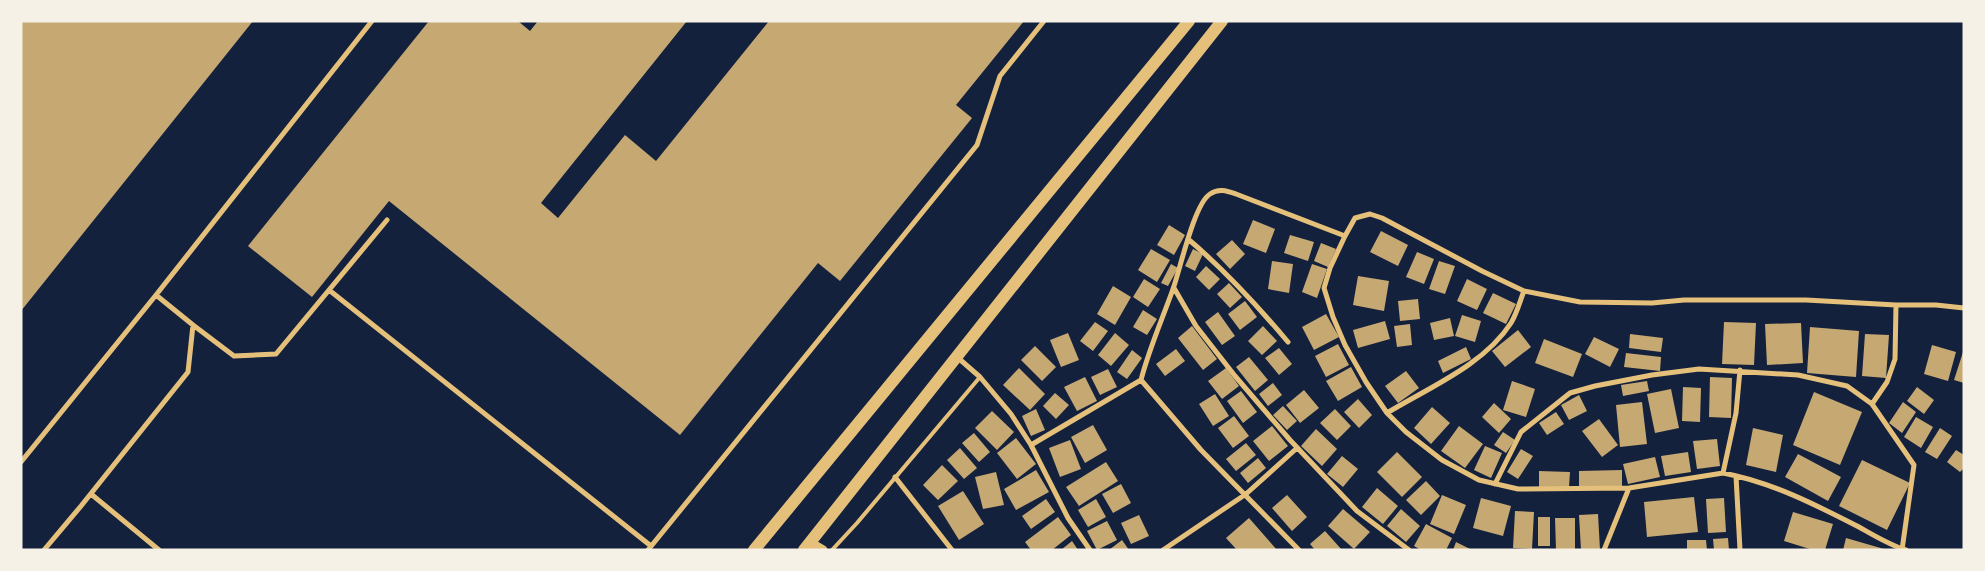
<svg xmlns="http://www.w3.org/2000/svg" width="1985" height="571" viewBox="0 0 1985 571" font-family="Quicksand,sans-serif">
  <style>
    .building { fill: #c6a872 }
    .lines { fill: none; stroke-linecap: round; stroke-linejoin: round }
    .service { stroke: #e5c07b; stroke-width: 4 }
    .minor { stroke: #e5c07b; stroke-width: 5 }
    .tertiary { stroke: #e5c07b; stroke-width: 9 }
    .trunk { stroke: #e5c07b; stroke-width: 12 }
  </style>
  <rect width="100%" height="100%" fill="#14213d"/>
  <path class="building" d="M21,21H253L21,311Z
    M429,21H518L530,31L538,21H687L541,203L558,218L625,135L656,161L769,21H1024L956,105L972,118L840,281L818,263L680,435L389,201L312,297L248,246Z
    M1253,220L1275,229L1266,253L1243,244Z
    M1169,225L1185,235L1174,255L1157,245Z
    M1381,231L1408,245L1398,266L1370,252Z
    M1290,235L1314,242L1308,261L1284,253Z
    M1232,240L1245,254L1230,269L1216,254Z
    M1321,243L1336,249L1328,267L1314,261Z
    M1151,249L1170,260L1157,282L1138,270Z
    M1193,249L1203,254L1195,271L1185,266Z
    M1417,252L1434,259L1424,284L1406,277Z
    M1272,261L1293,264L1289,293L1268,289Z
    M1439,261L1455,266L1445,294L1429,289Z
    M1171,264L1178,268L1168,286L1161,283Z
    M1312,264L1327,269L1317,298L1302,292Z
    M1206,266L1220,279L1209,290L1196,277Z
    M1358,276L1389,281L1384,311L1353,305Z
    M1144,279L1160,289L1148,307L1133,297Z
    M1467,279L1487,289L1477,310L1457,301Z
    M1229,283L1242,297L1230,308L1217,294Z
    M1113,286L1131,297L1115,325L1097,314Z
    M1493,293L1516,304L1506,324L1483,313Z
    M1418,299L1420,319L1400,321L1398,301Z
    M1245,301L1257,317L1240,330L1228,314Z
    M1143,310L1157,319L1147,335L1133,327Z
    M1218,312L1235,336L1222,345L1205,322Z
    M1326,314L1339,337L1314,350L1302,327Z
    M1462,315L1481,321L1475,342L1455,336Z
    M1450,318L1454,336L1434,340L1430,323Z
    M1385,321L1390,339L1358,348L1353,330Z
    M1095,322L1108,331L1093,351L1080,341Z
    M1724,322L1756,323L1754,365L1722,364Z
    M1801,323L1803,363L1767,365L1765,324Z
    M1410,324L1412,345L1397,347L1394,326Z
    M1192,326L1217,359L1203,370L1178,338Z
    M1263,326L1277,341L1262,355L1248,341Z
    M1810,327L1859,331L1856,377L1807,373Z
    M1518,330L1531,347L1505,367L1492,351Z
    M1068,333L1079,360L1061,367L1050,340Z
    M1115,333L1129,345L1111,366L1098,355Z
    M1630,334L1663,338L1661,352L1629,348Z
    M1865,334L1889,335L1886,378L1862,376Z
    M1594,337L1619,349L1610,367L1585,354Z
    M1544,339L1582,354L1573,377L1535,363Z
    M1338,344L1349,365L1326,377L1315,356Z
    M1932,345L1956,352L1948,381L1924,374Z
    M1035,346L1056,367L1042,381L1021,360Z
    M1466,347L1471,359L1443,373L1438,361Z
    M1279,348L1292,364L1279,375L1265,358Z
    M1176,349L1185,361L1165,376L1156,364Z
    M1964,349V383L1954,380Z
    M1132,350L1142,358L1127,379L1117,372Z
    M1626,353L1661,357L1660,371L1624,367Z
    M1249,357L1268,380L1255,391L1236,367Z
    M1351,367L1362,387L1338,401L1326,381Z
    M1019,368L1045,394L1030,410L1003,385Z
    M1226,368L1239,386L1222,399L1208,381Z
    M1108,369L1117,387L1100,395L1091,377Z
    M1406,371L1419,388L1398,403L1385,386Z
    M1085,377L1097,401L1077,411L1064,387Z
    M1710,377L1732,378L1731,418L1709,417Z
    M1512,381L1535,389L1526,417L1503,410Z
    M1647,381L1649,391L1623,396L1621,385Z
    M1273,383L1282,395L1268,406L1259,394Z
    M1683,387L1701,388L1700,422L1682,421Z
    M1917,387L1934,400L1924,414L1907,401Z
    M1671,389L1679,428L1655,433L1647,394Z
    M1304,390L1319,408L1300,423L1286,405Z
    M1241,391L1257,412L1243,423L1227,401Z
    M1814,392L1862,412L1840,465L1793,445Z
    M1055,393L1069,405L1056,419L1043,406Z
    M1215,394L1229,416L1213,426L1199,404Z
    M1579,395L1587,411L1569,420L1561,405Z
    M1358,399L1372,415L1359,428L1344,412Z
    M1642,402L1647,444L1620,447L1616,405Z
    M1903,402L1916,412L1902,433L1889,423Z
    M1494,403L1511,419L1499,433L1482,417Z
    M1283,406L1297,421L1287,430L1273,415Z
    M1432,407L1450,423L1431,444L1414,428Z
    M1036,409L1045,430L1031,436L1022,416Z
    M1335,409L1351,426L1337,440L1320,423Z
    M992,411L1014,432L997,450L975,428Z
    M1556,412L1564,424L1547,435L1539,423Z
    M1234,416L1249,436L1233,448L1218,428Z
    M1916,417L1933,427L1921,448L1904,437Z
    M1599,419L1618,445L1602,457L1582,431Z
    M1093,425L1107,450L1085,463L1071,437Z
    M1272,426L1288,446L1269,461L1253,441Z
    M1459,426L1483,444L1465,468L1441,451Z
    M1753,428L1783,435L1776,472L1746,465Z
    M1940,428L1952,436L1937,459L1925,452Z
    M1316,429L1337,449L1322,466L1301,446Z
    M1503,432L1515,440L1506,453L1494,445Z
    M974,433L990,452L979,462L962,443Z
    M1016,438L1036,464L1017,479L997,453Z
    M1717,439L1720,466L1697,469L1693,441Z
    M1070,440L1081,469L1060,477L1049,448Z
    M1246,443L1256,455L1236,471L1226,459Z
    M1485,446L1502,453L1491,478L1474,470Z
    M960,448L977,468L964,479L947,460Z
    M1521,449L1533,456L1518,479L1507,472Z
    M1956,450L1964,455V468L1960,472L1947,462Z
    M1397,452L1422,477L1402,497L1377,472Z
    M1688,452L1691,472L1665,476L1661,456Z
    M1798,454L1841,477L1828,501L1785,477Z
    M1342,456L1358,469L1343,487L1327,474Z
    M1655,457L1660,477L1628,484L1623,464Z
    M1258,458L1266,468L1248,483L1240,473Z
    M1862,460L1910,483L1887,530L1839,506Z
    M1106,462L1118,481L1079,506L1066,487Z
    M942,465L958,481L938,500L923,485Z
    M1036,470L1049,492L1016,510L1004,489Z
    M1622,470V486H1579V471Z
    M1539,471L1570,472L1569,487H1539Z
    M996,472L1004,505L983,509L975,477Z
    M1426,481L1440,496L1421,515L1406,500Z
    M1121,484L1131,503L1113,513L1102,494Z
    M1377,488L1398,506L1383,524L1362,507Z
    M963,491L984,524L959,540L938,506Z
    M1287,495L1307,517L1292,531L1272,508Z
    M1442,495L1466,505L1454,534L1430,524Z
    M1694,497L1698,532L1647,537L1644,502Z
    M1481,498L1511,506L1503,536L1473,528Z
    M1724,498L1726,532L1708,533L1706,499Z
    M1046,499L1055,512L1031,529L1022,516Z
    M1096,499L1106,517L1088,527L1078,510Z
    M1343,509L1370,532L1354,549L1328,526Z
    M1401,509L1420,526L1406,542L1387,526Z
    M1515,511L1534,512L1532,549L1513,548Z
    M1793,512L1833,524L1825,550H1813L1784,541Z
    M1598,514L1600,550H1581L1579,515Z
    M1139,515L1149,536L1131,544L1121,523Z
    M1058,517L1071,535L1052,550H1031L1025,542Z
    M1538,517H1550V546H1538Z
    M1249,518L1277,550H1237L1226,538Z
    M1555,518H1575V550H1556Z
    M1107,521L1117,540L1097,550L1087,531Z
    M1426,524L1452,538L1446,550H1421L1414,546Z
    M1325,531L1342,550H1315L1310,544Z
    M1728,538L1729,550H1714L1713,539Z
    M1846,538L1884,549V550H1843Z
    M1122,540L1129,550H1109Z
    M1687,540H1706L1707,550H1687Z
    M1072,541L1078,550H1061Z
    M1456,542L1472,550H1453Z"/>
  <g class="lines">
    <path class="service" d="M832,550L857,523L980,377"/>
    <path class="minor" d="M1345,236L1355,218L1370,214L1382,218L1482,271L1524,291L1580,302L1652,303L1684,300H1806L1896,305H1936L1964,308
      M1188,239C1226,271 1256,304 1288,342
      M1174,288L1196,326L1235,376L1290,440L1357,511L1409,550
      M329,290L651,546
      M193,325L234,356L276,354L387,220
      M957,357L980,377L1011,414L1031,445L1068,518L1090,550
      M1141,380L1201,450L1299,550
      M1872,404L1887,382L1895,359L1896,305
      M1387,413C1428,388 1484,365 1511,323C1517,313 1520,301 1524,291
      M1031,445L1141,380C1149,349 1162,320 1173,289C1180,270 1194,204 1210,194C1219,188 1227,191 1236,194L1345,236L1330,268L1324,288L1333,317L1345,345L1366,382L1387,413L1406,432L1442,460L1479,480L1518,489L1629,488L1723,473C1771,482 1814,504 1857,526C1872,534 1889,545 1906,550
      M21,462L156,295L372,21
      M1723,473L1736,413L1740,370
      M1736,476L1740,550
      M895,477L952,550
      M1495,484L1521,432L1570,393L1595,386L1652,375L1699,369L1798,375L1847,386L1872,404L1914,465L1902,550
      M91,494L159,550
      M44,550L81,506L188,372L193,325L156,295
      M648,550L977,145L1000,76L1044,21
      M1163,550L1246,494L1297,448
      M1604,550L1629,488"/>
    <path class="tertiary" d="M811,543L823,550"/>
    <path class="trunk" d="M754,550L1189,21
      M804,550L1222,21"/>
  </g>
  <rect width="1985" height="571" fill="none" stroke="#f6f1e7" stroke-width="45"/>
</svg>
